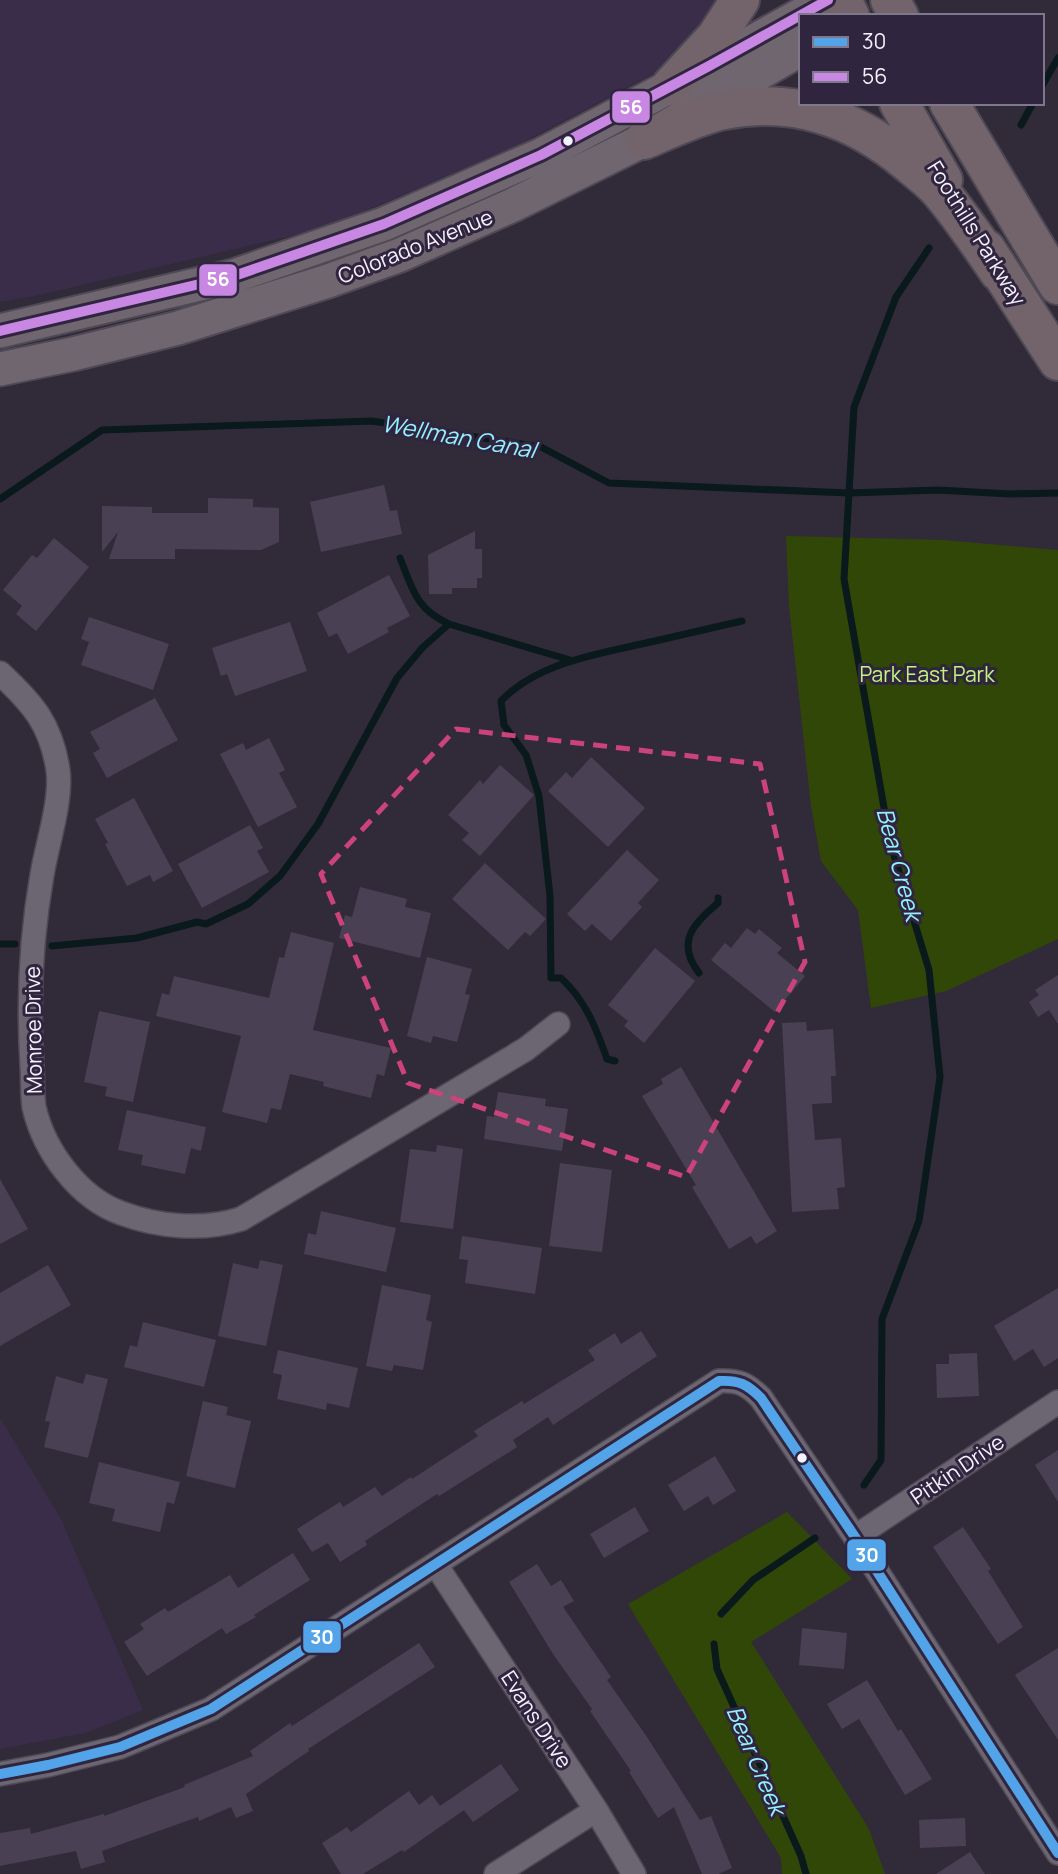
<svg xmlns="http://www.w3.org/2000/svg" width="1058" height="1874" viewBox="0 0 1058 1874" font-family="Manrope,sans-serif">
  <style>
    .built { fill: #3a2d4a }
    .green { fill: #314708 }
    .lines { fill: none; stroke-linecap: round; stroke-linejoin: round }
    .stream { stroke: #09191c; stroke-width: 7 }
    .building { fill: #494054 }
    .minor-casing { stroke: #4e4954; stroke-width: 26 }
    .secondary-casing { stroke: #4e4954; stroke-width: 37 }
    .trunk-casing { stroke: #4e4954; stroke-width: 42 }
    .minor { stroke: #6c6672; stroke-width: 23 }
    .secondary { stroke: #70666f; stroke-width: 33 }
    .trunk { stroke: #72646a; stroke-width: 38 }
    .bus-1-casing { stroke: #30253f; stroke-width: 16 }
    .bus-2-casing { stroke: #30253f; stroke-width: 16 }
    .bus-1 { stroke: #53a3e8; stroke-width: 10 }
    .bus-2 { stroke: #c787e3; stroke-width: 10 }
    .marked { fill: none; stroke: #cc437c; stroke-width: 5; stroke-dasharray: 14 9; stroke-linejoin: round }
    .bus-dot { fill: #f6f1fe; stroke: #30253f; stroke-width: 2.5 }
    .labels { text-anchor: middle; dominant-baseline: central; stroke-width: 6; stroke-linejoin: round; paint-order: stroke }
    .street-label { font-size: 21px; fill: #f6f1fe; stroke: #30253f }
    .park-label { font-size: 21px; fill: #c1f282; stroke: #30253f }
    .water-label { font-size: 23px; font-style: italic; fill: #94f0fe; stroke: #30253f }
    .line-badge { stroke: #30253f; stroke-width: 2.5 }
    .badge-label { font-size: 19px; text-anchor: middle; font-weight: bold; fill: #fff }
  </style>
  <rect width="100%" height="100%" fill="#312b39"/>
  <path class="built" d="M0,0H729L668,66L510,149L324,228L39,295L0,302Z
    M0,1418L61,1519L143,1710L85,1733L0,1749Z"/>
  <path class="green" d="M786,536L942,540L1058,550V939L946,991L871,1008L858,910L821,861L811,806L789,606Z
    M787,1512L852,1579L751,1642L869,1829L885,1874H782L781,1858L628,1604Z"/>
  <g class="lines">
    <path class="stream" d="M1042,86L1058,58
      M1021,125L1033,103
      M0,499L102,430L372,421L541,447L609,483L849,493L938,490L1010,494L1058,493
      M400,558C413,590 416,609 449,624L570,660
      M0,944H15
      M52,946L137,938L197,922L206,924L248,904L280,876L318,824L397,678L423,647L449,624
      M699,973C675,942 694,923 718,903V898
      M615,1061L607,1059C596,1028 586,1001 561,978H551L550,896L539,796L526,755L504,725L501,701C537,663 597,654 646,643C678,636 710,628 742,621
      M864,1485L881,1460L882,1319L919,1221L940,1077L929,970L890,842L844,579L854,407L896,297L929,248
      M721,1614L753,1580L815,1538
      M714,1644L717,1669L801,1856L806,1874"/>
  </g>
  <path class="building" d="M384,485L390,511L397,510L402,534L321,552L310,502Z
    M208,498L253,499V507L279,508V542L261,550L175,549V559H109L118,532L102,552V506L152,507V513H208Z
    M475,531V549H482V578H477V588H452V594H429L428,555Z
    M54,538L89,567L36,631L16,614L22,606L3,590L32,555L37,558Z
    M389,575L410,616L387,628L389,632L348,654L337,633L329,637L317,613Z
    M89,617L169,644L153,690L81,665L89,642L81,639Z
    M290,622L307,671L235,696L227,674L221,676L212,648Z
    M155,698L178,740L107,778L93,753L100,749L90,732Z
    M269,738L285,770L279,773L297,807L258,827L220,754L243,743L246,750Z
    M591,757L645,808L608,847L548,791L566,772L572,778Z
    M500,765L534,795L480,856L462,840L469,833L448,815L480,780L483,784Z
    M134,798L173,871L153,882L150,875L127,886L105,844L108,843L95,819Z
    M250,825L263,848L257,851L269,872L202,908L178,864Z
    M627,850L659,880L638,903L642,907L611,941L592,924L585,931L567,914Z
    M485,863L546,919L530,936L525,932L508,950L452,899Z
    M360,887L407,899L405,907L431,913L420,958L339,938L345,915L352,917Z
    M747,928L755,934L759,929L782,948L777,953L805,976L775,1012L711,960L725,943L731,948Z
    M291,932L334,943L313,1030L391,1048L384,1076L377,1074L371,1098L323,1086L324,1082L290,1074L281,1110L271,1108L267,1123L222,1112L241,1036L156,1016L162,993L169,995L174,976L269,998L279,957L284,958Z
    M655,948L695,981L644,1043L624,1026L628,1021L608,1005Z
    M427,957L472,969L465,994L470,995L457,1042L433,1036L431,1043L407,1036Z
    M1058,975V1024L1049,1010L1038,1017L1029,1002L1039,995L1035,990Z
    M99,1011L150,1022L133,1102L105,1096L107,1087L84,1082Z
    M806,1022L807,1031L833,1029L836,1076H831L832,1103L812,1104L815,1140L841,1138L845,1187L837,1188L839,1209L792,1212L782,1023Z
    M681,1067L777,1231L756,1244L751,1236L729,1249L692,1187L696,1185L642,1096L663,1084L661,1079Z
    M498,1092L546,1099L545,1106L568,1109L562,1151L484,1139L487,1116L494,1117Z
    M127,1110L206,1127L201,1151L191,1148L185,1174L141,1165L143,1155L118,1150Z
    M437,1145L463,1149L453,1229L400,1222L410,1149L436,1152Z
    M560,1163L612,1170L602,1252L549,1246Z
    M0,1179L28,1229L0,1244Z
    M321,1211L396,1228L386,1272L304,1254L308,1233L316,1235Z
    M462,1236L542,1248L535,1294L465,1283L468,1260L459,1259Z
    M260,1260L283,1265L266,1346L218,1336L233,1263L258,1269Z
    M48,1265L71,1305L0,1346V1293Z
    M382,1285L431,1295L426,1320L432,1322L423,1370L394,1365L392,1371L366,1366Z
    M1058,1288V1358L1044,1367L1033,1349L1014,1361L994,1326Z
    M143,1322L216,1340L204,1387L124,1367L130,1345L137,1347Z
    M641,1331L657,1356L553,1425L548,1417L513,1440L517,1447L439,1496L437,1494L365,1541L367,1545L340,1562L328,1543L312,1552L297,1529L340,1502L343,1507L375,1487L382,1496L411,1477L412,1479L478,1436L474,1431L522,1401L524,1404L595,1360L588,1350L615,1333L621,1344Z
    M278,1350L358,1368L349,1408L327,1403L326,1410L277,1399L282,1375L273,1373Z
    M977,1353L979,1396L937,1398L936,1364H949V1354Z
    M86,1374L108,1379L88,1458L44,1447L50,1422L45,1421L56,1376L83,1384Z
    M203,1401L228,1407L226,1415L251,1421L235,1488L186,1476Z
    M1058,1450V1502L1035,1465Z
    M715,1456L736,1491L713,1505L708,1496L684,1511L668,1485Z
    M99,1462L180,1482L174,1504L167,1502L160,1532L112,1521L115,1509L89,1503Z
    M635,1507L649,1531L604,1558L590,1534Z
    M963,1527L991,1569L988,1571L1023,1627L998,1644L933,1547Z
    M293,1553L310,1580L254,1615L256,1617L226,1634L222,1628L147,1676L124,1642L144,1629L140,1624L165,1608L168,1612L230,1575L238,1588Z
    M537,1564L551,1586L561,1580L574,1601L563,1607L611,1677L607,1680L647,1737L700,1820L711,1816L732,1868L718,1874H702L674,1807L658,1818L629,1772L631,1771L590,1711L592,1709L553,1654L509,1582Z
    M802,1628L847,1633L844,1669L799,1665Z
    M419,1643L435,1667L308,1749L309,1751L246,1794L253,1811L236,1818L231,1807L199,1821L198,1817L102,1851L105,1862L81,1869L76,1851L0,1866V1833L30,1828L31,1834L104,1814V1816L185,1787L184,1785L253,1756L250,1751L290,1723L292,1726Z
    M1058,1648V1740L1015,1675Z
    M867,1680L898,1731L901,1729L932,1779L905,1795L859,1719L842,1729L827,1704Z
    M501,1764L519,1790L473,1822L464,1810L404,1852L402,1850L363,1874H341L322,1843L347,1827L351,1832L409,1791L419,1805L432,1795L440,1806Z
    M965,1818L966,1846L920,1848L919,1820Z
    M970,1852L985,1874H936Z"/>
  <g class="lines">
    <g class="minor-casing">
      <path id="minor" d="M0,673C33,704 51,724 58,770C62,801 47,844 42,875C31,937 28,1001 32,1065C33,1078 32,1093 34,1107C44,1151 79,1198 121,1213C158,1227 203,1231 241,1219L526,1049L558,1024
        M855,1537L1058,1402
        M436,1565L596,1810L634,1874
        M0,1774L48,1765L120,1747L211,1709L719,1381C739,1380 747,1384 761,1398L855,1537L1058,1853
        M496,1874L596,1810"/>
    </g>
    <g class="secondary-casing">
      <path id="secondary" d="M0,331L234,276L384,224L541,155L709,66L828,0
        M0,369L73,354L178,328L328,281L400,255L515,204L644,140L801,49"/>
    </g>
    <g class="trunk-casing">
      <path id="trunk" d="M842,0L850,16
        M890,0L899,16
        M671,86L716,37L740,0
        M899,103L943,180
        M949,103L1058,285
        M644,140C670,129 697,116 724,110C794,97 853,117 907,162C918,171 930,180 939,190C961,216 980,244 999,272
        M986,249L1058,361"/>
    </g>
    <use href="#minor" class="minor"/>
    <use href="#secondary" class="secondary"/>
    <use href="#trunk" class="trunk"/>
    <g class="bus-1-casing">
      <path id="bus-1" d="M0,1774L48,1765L120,1747L211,1709L719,1381C739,1380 747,1384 761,1398L855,1537L1058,1853"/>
    </g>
    <g class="bus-2-casing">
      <path id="bus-2" d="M0,331L234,276L384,224L541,155L709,66L828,0"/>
    </g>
    <use href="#bus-1" class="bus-1"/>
    <use href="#bus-2" class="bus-2"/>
  </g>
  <path class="marked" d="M456,729L760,764L805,962L686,1177L408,1083L321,874Z"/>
  <g class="bus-dot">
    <circle cx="568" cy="141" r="6"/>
    <circle cx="802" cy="1458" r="6"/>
  </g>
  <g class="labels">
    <g class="street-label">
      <text transform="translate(977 233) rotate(58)">Foothills Parkway</text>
      <text transform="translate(415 246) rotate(-22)">Colorado Avenue</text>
      <text transform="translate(33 1030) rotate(-91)">Monroe Drive</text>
      <text transform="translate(957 1469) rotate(-34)">Pitkin Drive</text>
      <text transform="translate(537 1719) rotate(57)">Evans Drive</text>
    </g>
    <g class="park-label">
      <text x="927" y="674">Park East Park</text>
    </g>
    <g class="water-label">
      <text transform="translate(459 436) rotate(10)">Wellman Canal</text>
      <text transform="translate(900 864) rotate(75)">Bear Creek</text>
      <text transform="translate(757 1760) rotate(67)">Bear Creek</text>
    </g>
  </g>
  <g class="line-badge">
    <rect x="611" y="90" width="40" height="34" rx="7" fill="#c787e3"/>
    <rect x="198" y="263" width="40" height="34" rx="7" fill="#c787e3"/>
    <rect x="846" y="1538" width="41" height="34" rx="7" fill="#53a3e8"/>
    <rect x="302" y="1620" width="40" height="34" rx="7" fill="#53a3e8"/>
  </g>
  <g class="badge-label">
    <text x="631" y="114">56</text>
    <text x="218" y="286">56</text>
    <text x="867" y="1562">30</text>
    <text x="322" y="1644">30</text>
  </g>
  <rect x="799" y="14" width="245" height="91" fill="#30253f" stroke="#7f778b" stroke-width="2"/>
  <rect x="813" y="37" width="35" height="10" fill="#53a3e8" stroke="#7f778b" stroke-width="2"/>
  <text x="862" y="49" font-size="21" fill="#f6f1fe">30</text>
  <rect x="813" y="72" width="35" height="10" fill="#c787e3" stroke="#7f778b" stroke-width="2"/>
  <text x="862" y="84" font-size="21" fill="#f6f1fe">56</text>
</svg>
